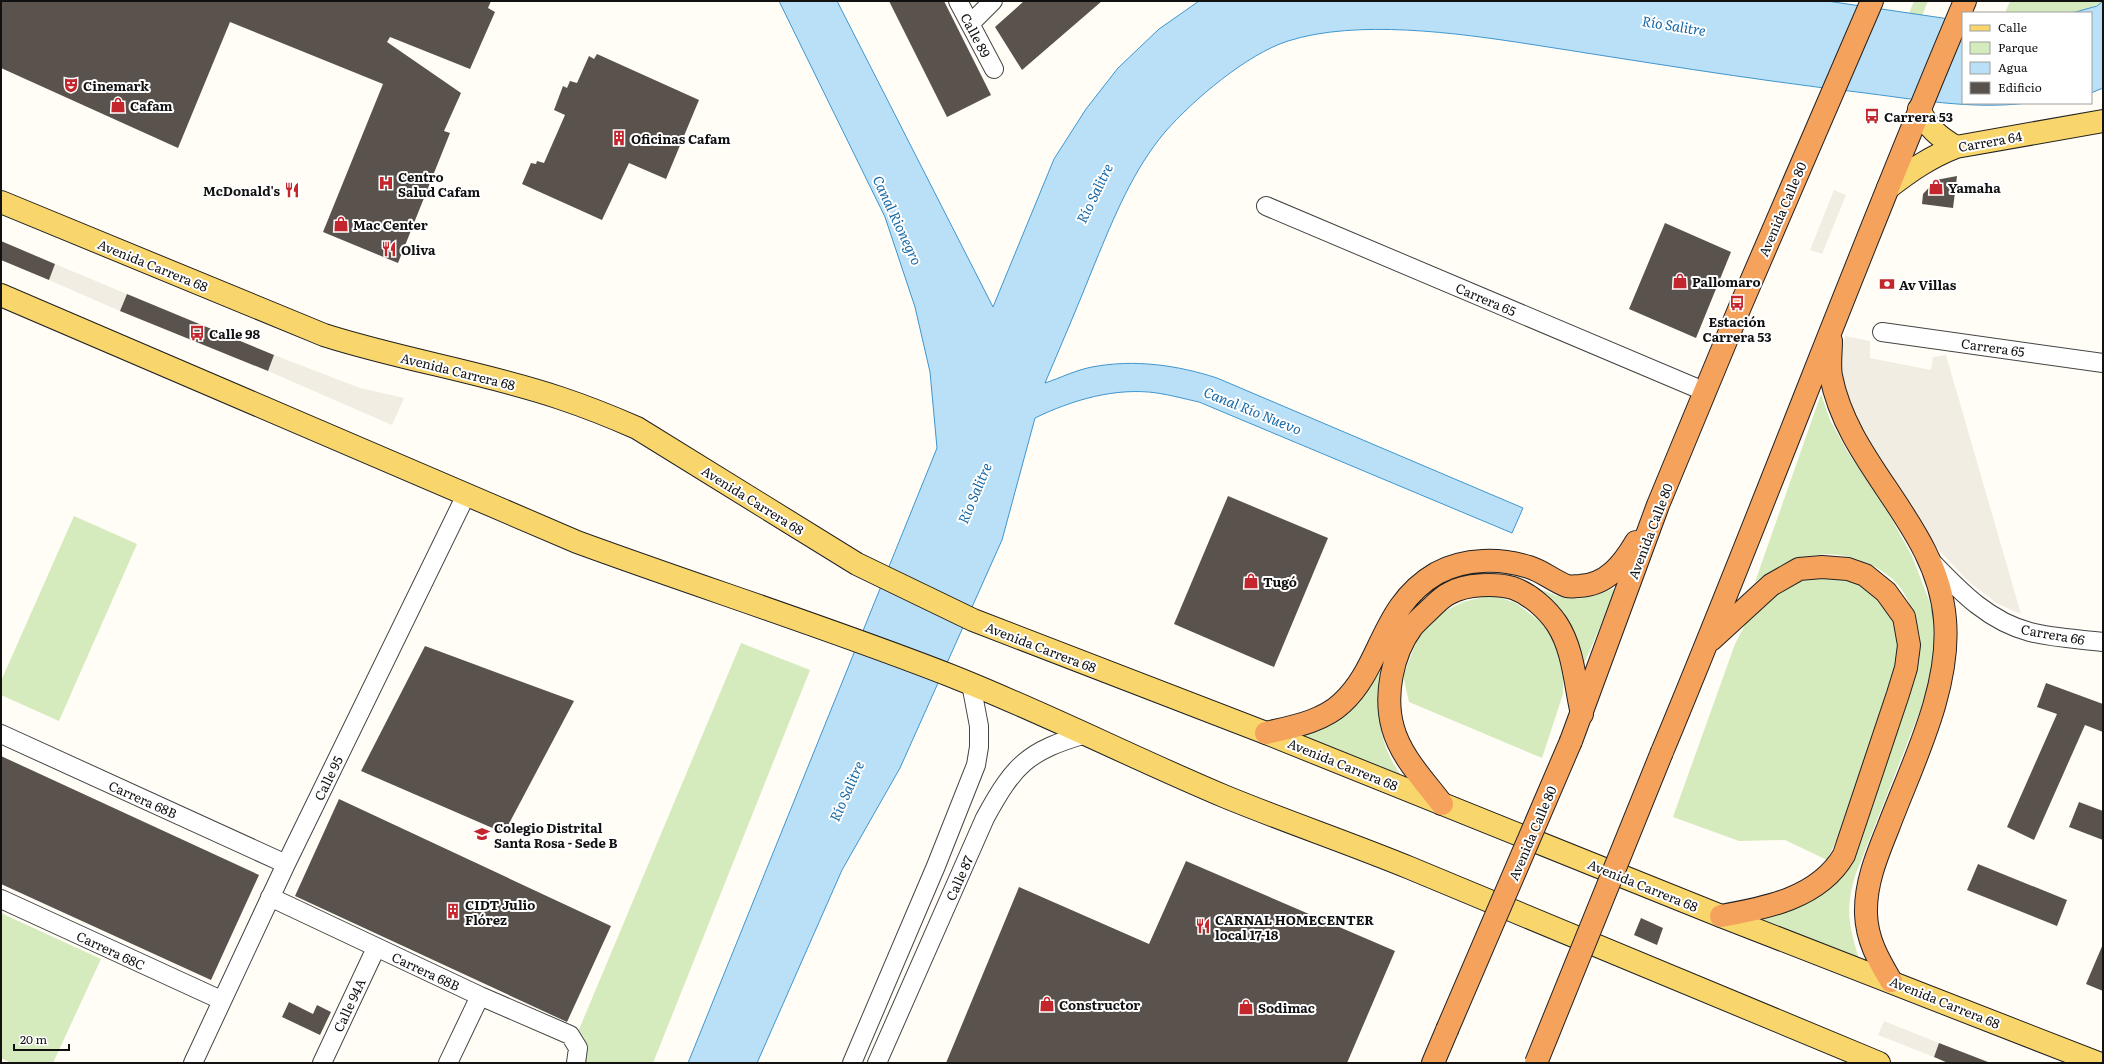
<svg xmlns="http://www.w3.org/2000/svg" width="2104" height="1064" viewBox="0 0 2104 1064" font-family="Literata,serif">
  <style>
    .green { fill: #d5ebbd }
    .plaza { fill: #f1ede2 }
    .water { fill: #b9e0f7; stroke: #3f96cf }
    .building { fill: #5a524d }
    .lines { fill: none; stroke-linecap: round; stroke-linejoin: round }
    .minor-casing { stroke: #444; stroke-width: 20 }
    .major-casing { stroke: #222; stroke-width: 24 }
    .highway-casing { stroke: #222; stroke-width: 24 }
    .minor { stroke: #fff; stroke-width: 18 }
    .major { stroke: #f9d66b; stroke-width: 22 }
    .highway { stroke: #f5a25d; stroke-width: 22 }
    .highway-bridge-casing { stroke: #222; stroke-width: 24; stroke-linecap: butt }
    .highway-bridge { stroke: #f5a25d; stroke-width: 22 }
    .labels { text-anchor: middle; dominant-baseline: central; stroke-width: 4; stroke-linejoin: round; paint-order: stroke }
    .street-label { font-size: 13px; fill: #111; stroke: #fff }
    .poi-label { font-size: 13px; font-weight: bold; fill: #111; stroke: #fff; text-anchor: start }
    .water-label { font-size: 14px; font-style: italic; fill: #1768a6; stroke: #fff }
  </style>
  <rect width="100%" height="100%" fill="#fffdf5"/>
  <path class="green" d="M1914,1H1928L1911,43L1899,38Z
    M2010,1H2103C2078,20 2035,13 2005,13Z
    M1821,394L1830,420L1847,451L1886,509L1912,556L1935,616L1937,652L1925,698L1855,876C1845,911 1849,925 1859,959L1754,916C1786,904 1831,896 1851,865C1865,822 1880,780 1895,737C1905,706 1919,674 1920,641C1921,635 1918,629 1916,623C1908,593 1896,576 1867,563C1824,544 1791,558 1755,582Z
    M74,516L137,544L59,721L1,695V681Z
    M1827,575L1861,583L1883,601L1896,626L1898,659L1888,695L1843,826L1827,860L1785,840L1739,841L1673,817L1735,644L1749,617L1789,582Z
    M1617,587L1581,671C1571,632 1569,617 1540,589C1572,604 1586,600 1617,587Z
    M1491,595L1516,603L1543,624L1559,651L1563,677V694L1542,758L1409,702L1403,676L1417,640L1435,616L1463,602Z
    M741,643L810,670L653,1063H565Z
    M1386,662C1377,704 1374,738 1401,775L1293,732L1353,706L1369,689Z
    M1,913L101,959L53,1063H11L1,1058Z"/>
  <path class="plaza" d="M1834,190L1846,195L1822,254L1810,250Z
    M55,264L127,294L120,311L49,280Z
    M1845,336L1870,341V358L1931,370L1933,357L1946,355L2021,614L1998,604L1969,582L1937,548L1854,415L1844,388L1839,365Z
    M274,355L360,388L404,398L392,425L268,371Z
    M1884,1021L1939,1043L1934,1057L1878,1035Z"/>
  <path class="water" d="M779,1H837L993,307L1054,159L1086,109L1118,68L1159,29L1199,1H1827L1963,21V103H2028C1970,110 1915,99 1857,92C1747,79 1638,61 1529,44C1457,33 1357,19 1288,41C1247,54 1193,100 1165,132C1133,170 1114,217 1095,263C1079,303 1062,343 1045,383C1060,378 1076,370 1092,367C1134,359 1177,365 1217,378L1523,508L1512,533L1199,402C1185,399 1171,395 1157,393C1116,387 1072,400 1035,418L1002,540L900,768L842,870L757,1063H688L937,448L930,372L915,307L885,217Z
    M2103,1V88L2091,93V13H2072L2097,6Z"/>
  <path class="building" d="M1,1H491L488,8L495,12L470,69L390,37L387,42L461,93L444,131L450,133L398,263L323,232L383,84L230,22L178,148L1,68Z
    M889,1H944L991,95L947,117Z
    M1024,1H1102L1022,70L995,27Z
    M597,54L699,100L666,179L629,163L602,220L522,184L531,163L536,164L537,161L544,163L565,115L554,110L563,86L567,88L570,81L577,83L589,56L594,59Z
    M1957,176L1953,208L1922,204L1923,194L1936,180Z
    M1665,223L1731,252L1696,338L1629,309Z
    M1,241L55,264L49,280L1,260Z
    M127,294L274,355L268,371L120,311Z
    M1228,496L1328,538L1274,667L1174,624Z
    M425,646L574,701L504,833L361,771Z
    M2046,683L2103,704V732L2085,725L2034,840L2007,827L2057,714L2037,707Z
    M1,756L259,875L211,980L1,884Z
    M339,799L611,926L567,1022L295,896Z
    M2079,802L2103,811V840L2069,827Z
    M1186,861L1395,951L1347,1063H946L1019,887L1149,944Z
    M1978,864L2067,900L2057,926L1967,890Z
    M1641,918L1663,928L1657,945L1634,935Z
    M2103,944V991L2086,984Z
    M289,1002L313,1014L317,1005L331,1012L320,1035L282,1017Z
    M1939,1043L1988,1062V1063H1948L1934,1057Z"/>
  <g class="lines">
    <g class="minor-casing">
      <path id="minor" d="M958,1L994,69
        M970,24L993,1
        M1266,206L1706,392
        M1882,332L2103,363
        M1931,561C1960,591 1988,621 2030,632C2053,638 2079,639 2103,642
        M1,734L286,864
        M270,897L480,996L570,1035L578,1048L576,1063
        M1,899L221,1000
        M193,1063L286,864L466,495
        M322,1063L376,948
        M448,1063L480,996
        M852,1063L936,866L976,765L979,747V726L971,684
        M877,1063L985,818C1014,765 1027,751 1086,734"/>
    </g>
    <g class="major-casing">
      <path id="major" d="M1919,109C1927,127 1939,137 1956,147
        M1888,188C1910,171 1930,157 1956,147L2103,121
        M1,202L324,335C402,360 483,372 560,398C587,407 612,417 637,428L857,564L973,620L1266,733L1721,916L2098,1063
        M1,295L577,542C700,587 826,627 949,675C1043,712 1133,758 1226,797C1287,822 1349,843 1410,868C1567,933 1724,997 1879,1063"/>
    </g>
    <g class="highway-casing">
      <path id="highway" d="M1831,341C1831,352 1829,365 1831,376C1848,466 1938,526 1945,620C1951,689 1912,764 1888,828C1877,855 1865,884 1866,914C1867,940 1878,959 1891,981
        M1711,640L1771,585L1799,569L1822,567L1848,569L1865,575L1886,592L1904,617L1909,645L1906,668L1898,694L1844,855C1819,898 1766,908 1721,916
        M1266,733C1291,727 1322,722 1342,703C1383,665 1380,606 1437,573C1465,558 1500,558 1529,567C1542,571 1554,581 1567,586C1571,587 1575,586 1579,586C1607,585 1623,564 1636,542
        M1571,741L1658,505L1740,307L1872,1
        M1662,752C1766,503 1859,250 1965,1
        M1442,804C1424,780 1401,757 1393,728C1384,696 1392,654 1412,627C1417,621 1424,615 1429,610C1435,604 1443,596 1450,593C1466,584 1496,583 1513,588C1530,594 1547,609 1557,624C1574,650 1575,685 1582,714
        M1433,1063L1447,1030"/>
    </g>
    <use href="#minor" class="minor"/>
    <use href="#major" class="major"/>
    <use href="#highway" class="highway"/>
    <g class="highway-bridge-casing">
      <path id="highway-bridge" d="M1447,1030L1571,741
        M1536,1063L1662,752"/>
    </g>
    <use href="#highway-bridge" class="highway-bridge"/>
  </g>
  <defs>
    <g id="theatre-bare" transform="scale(1.2)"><path d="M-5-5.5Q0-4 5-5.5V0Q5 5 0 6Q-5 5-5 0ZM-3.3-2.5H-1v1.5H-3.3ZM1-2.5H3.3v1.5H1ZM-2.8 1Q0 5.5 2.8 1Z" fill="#c4262e" stroke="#fff" stroke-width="2.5" paint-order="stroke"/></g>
    <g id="shop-bare" transform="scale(1.2)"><path d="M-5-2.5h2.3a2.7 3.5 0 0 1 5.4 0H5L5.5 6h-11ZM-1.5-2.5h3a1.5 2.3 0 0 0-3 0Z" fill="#c4262e" stroke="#fff" stroke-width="2.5" paint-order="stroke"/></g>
    <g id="bus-bare" transform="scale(1.2)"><path d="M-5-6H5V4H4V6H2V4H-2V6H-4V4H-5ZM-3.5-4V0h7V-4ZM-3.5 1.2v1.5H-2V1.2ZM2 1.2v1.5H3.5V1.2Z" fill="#c4262e" stroke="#fff" stroke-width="2.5" paint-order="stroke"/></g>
    <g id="building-bare" transform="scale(1.2)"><path d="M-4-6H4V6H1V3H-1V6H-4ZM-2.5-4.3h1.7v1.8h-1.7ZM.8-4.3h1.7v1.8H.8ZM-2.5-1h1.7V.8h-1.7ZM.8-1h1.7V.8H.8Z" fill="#c4262e" stroke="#fff" stroke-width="2.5" paint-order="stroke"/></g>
    <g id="hospital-bare" transform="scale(1.2)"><path d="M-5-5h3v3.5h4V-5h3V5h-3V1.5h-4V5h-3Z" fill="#c4262e" stroke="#fff" stroke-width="2.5" paint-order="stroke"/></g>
    <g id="restaurant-bare" transform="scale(1.2)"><path d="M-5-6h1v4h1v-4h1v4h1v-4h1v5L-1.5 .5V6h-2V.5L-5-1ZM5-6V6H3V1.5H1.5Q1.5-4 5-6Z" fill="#c4262e" stroke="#fff" stroke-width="2.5" paint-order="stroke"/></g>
    <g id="bank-bare" transform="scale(1.2)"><path d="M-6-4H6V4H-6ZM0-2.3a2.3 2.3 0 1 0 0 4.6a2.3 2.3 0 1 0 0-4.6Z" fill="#c4262e" stroke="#fff" stroke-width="2.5" paint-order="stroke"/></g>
    <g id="school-bare" transform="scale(1.2)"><path d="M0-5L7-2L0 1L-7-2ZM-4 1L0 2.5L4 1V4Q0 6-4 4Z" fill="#c4262e" stroke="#fff" stroke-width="2.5" paint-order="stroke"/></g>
  </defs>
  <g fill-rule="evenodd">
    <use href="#theatre-bare" x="71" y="85"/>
    <use href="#shop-bare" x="118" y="105"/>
    <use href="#bus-bare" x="1872" y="116"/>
    <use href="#building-bare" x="619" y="138"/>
    <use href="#hospital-bare" x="386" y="183"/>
    <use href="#shop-bare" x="1936" y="187"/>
    <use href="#restaurant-bare" x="292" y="190"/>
    <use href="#shop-bare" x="341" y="224"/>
    <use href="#restaurant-bare" x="389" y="249"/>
    <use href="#shop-bare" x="1680" y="281"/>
    <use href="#bank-bare" x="1887" y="284"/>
    <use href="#bus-bare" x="1737" y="303"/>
    <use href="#bus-bare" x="197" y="333"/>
    <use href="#shop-bare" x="1251" y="581"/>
    <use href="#school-bare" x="482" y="834"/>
    <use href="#building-bare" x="453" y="911"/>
    <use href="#restaurant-bare" x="1203" y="926"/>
    <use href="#shop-bare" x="1047" y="1004"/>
    <use href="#shop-bare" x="1246" y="1007"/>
  </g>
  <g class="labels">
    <g class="street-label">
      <text transform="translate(976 35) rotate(62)">Calle 89</text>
      <text transform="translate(1990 141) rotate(-10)">Carrera 64</text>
      <text transform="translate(1782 209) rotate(-67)">Avenida Calle 80</text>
      <text transform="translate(153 265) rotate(22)">Avenida Carrera 68</text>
      <text transform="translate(1486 299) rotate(23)">Carrera 65</text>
      <text transform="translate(1993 347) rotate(8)">Carrera 65</text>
      <text transform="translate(458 371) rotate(14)">Avenida Carrera 68</text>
      <text transform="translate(753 500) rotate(32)">Avenida Carrera 68</text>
      <text transform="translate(1650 531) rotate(-69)">Avenida Calle 80</text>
      <text transform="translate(2053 634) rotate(10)">Carrera 66</text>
      <text transform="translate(1041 647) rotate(21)">Avenida Carrera 68</text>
      <text transform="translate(1343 764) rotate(22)">Avenida Carrera 68</text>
      <text transform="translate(328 778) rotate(-64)">Calle 95</text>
      <text transform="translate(143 799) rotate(24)">Carrera 68B</text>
      <text transform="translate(1532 833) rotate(-67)">Avenida Calle 80</text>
      <text transform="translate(959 878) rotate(-66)">Calle 87</text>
      <text transform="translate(1643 885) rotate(22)">Avenida Carrera 68</text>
      <text transform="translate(111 950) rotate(25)">Carrera 68C</text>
      <text transform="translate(426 971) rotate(25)">Carrera 68B</text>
      <text transform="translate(1945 1002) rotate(22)">Avenida Carrera 68</text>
      <text transform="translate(349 1005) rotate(-65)">Calle 94A</text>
    </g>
    <g class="poi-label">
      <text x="83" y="85">Cinemark</text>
      <text x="130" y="105">Cafam</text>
      <text x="1884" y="116">Carrera 53</text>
      <text x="631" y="138">Oficinas Cafam</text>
      <text x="398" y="176">Centro<tspan x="398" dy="15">Salud Cafam</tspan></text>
      <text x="1948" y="187">Yamaha</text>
      <text x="280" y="190" text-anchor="end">McDonald's</text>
      <text x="353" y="224">Mac Center</text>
      <text x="401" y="249">Oliva</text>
      <text x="1692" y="281">Pallomaro</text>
      <text x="1899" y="284">Av Villas</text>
      <text x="1737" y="321" text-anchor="middle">Estación<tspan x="1737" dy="15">Carrera 53</tspan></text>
      <text x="209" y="333">Calle 98</text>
      <text x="1263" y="581">Tugó</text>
      <text x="494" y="827">Colegio Distrital<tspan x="494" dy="15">Santa Rosa - Sede B</tspan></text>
      <text x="465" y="904">CIDT Julio<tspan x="465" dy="15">Flórez</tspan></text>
      <text x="1215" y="919">CARNAL HOMECENTER<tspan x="1215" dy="15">local 17-18</tspan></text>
      <text x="1059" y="1004">Constructor</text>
      <text x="1258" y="1007">Sodimac</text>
    </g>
    <g class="water-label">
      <text transform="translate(1674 25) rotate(9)">Río Salitre</text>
      <text transform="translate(1094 193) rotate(-64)">Río Salitre</text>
      <text transform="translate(898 220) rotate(65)">Canal Rionegro</text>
      <text transform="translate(1253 410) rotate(22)">Canal Río Nuevo</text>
      <text transform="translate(974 493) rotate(-67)">Río Salitre</text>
      <text transform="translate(846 791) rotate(-66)">Río Salitre</text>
    </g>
  </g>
  <rect width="2104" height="1064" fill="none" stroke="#111111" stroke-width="4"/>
  <rect x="1962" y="12" width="130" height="92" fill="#ffffff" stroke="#a0a0a0"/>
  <rect x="1970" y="25" width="20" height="6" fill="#f9d66b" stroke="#a0a0a0"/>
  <text x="1998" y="32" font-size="12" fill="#111111">Calle</text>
  <rect x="1970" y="42" width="20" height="12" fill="#d5ebbd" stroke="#a0a0a0"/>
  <text x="1998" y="52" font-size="12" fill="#111111">Parque</text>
  <rect x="1970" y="62" width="20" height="12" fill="#b9e0f7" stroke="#a0a0a0"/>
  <text x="1998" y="72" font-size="12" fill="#111111">Agua</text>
  <rect x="1970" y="82" width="20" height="12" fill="#5a524d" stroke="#a0a0a0"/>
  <text x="1998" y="92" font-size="12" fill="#111111">Edificio</text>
  <path d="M14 1044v6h55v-6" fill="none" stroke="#111111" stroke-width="2"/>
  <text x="20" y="1044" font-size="12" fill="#111111" stroke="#ffffff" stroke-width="3" paint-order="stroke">20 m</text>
</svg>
